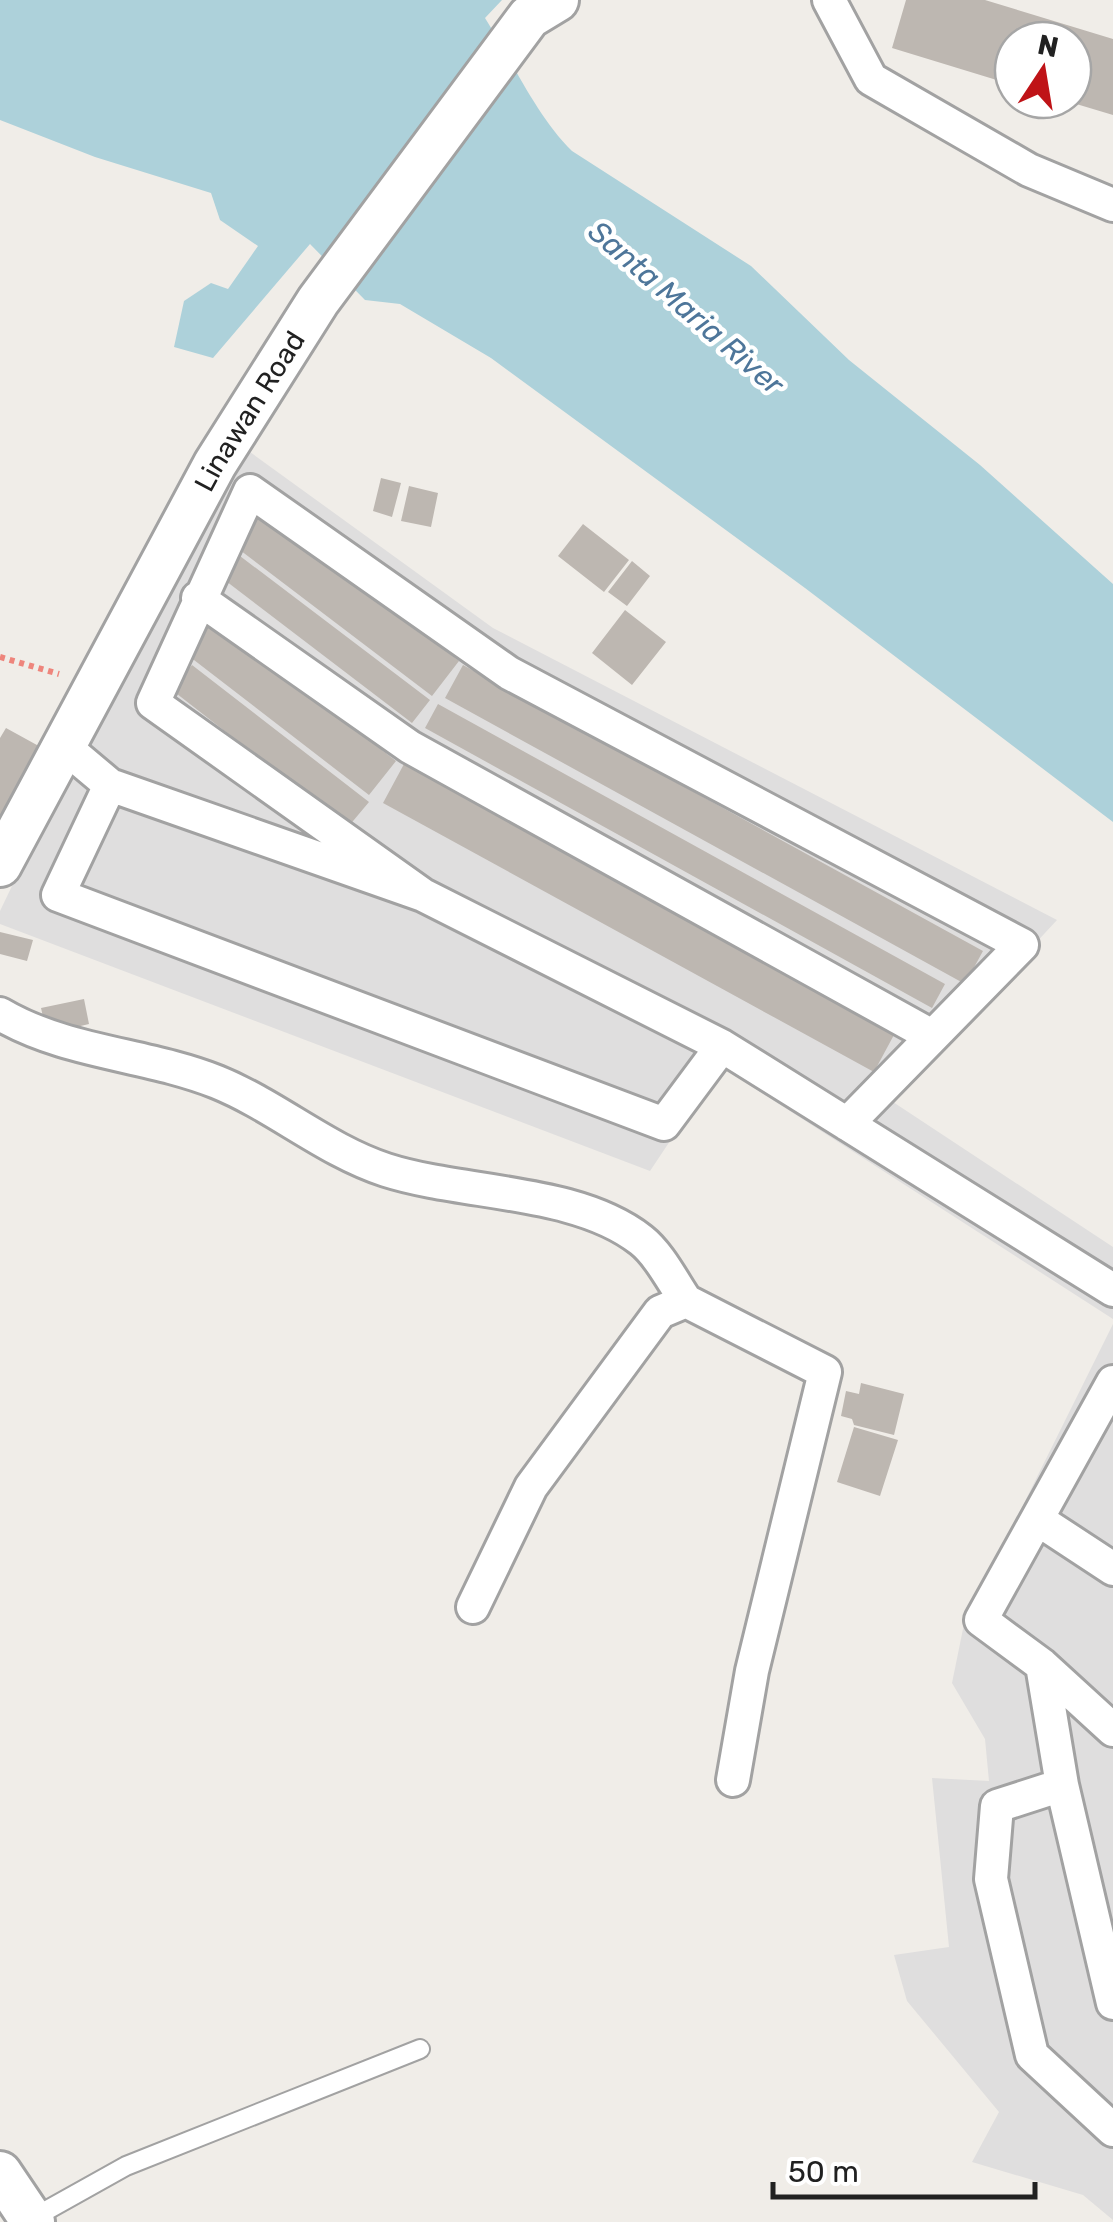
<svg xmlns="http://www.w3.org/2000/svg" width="1113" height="2222" viewBox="0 0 1113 2222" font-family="Rubik,sans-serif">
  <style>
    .residential { fill: #dfdede }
    .water { fill: #add1da }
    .building { fill: #bdb7b1 }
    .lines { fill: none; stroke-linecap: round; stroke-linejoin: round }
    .service-casing { stroke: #a2a2a2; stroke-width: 22 }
    .minor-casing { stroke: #a2a2a2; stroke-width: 38 }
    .tertiary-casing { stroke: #a2a2a2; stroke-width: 48 }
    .path { stroke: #ee857c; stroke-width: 6; stroke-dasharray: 5 5; stroke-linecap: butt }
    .service { stroke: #fff; stroke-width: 18 }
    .minor { stroke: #fff; stroke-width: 32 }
    .tertiary { stroke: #fff; stroke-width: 42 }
    .labels { text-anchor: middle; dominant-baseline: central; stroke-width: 9; stroke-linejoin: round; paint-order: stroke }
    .street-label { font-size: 28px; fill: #212121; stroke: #fff }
    .water-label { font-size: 30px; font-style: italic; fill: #4e769a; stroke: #fff }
  </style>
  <rect width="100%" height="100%" fill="#f0ede8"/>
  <path class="residential" d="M250,452L493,628L1057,920L890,1100L1113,1247V1319L720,1066L650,1171L0,924V911L35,838L182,563Z
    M1113,1324V2220L1083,2195L972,2162L999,2112L907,2001L894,1955L949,1947L932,1778L989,1781L985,1739L952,1683L964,1624Z"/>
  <path class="water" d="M0,0H502L485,18C512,61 537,117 572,151L751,266L849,360L980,465L1113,584V822L805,588L491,358L400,304L365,300L310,244L213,358L174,347L184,301L211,283L228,289L258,246L220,220L211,193L95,157L0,120Z"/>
  <path class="building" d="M906,0H985L1113,39V115L1073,103V40H1013V85L892,48Z
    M381,478L401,483L392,517L373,511Z
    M409,486L438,493L431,527L401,521Z
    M259,509L459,661L432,696L232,544Z
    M583,524L629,560L604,592L558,556Z
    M240,556L430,700L412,723L222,578Z
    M632,561L650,576L627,606L608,592Z
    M625,610L666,642L632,685L592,653Z
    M208,615L396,761L369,795L181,650Z
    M192,665L369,802L348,827L172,690Z
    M463,665L983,951L965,984L445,698Z
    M438,704L945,984L932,1008L425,728Z
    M6,728L46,750L0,830V738Z
    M404,764L895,1033L874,1072L383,803Z
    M0,932L33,940L27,961L0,954Z
    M84,999L89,1024L47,1034L41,1008Z
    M861,1383L904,1394L894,1435L854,1425L852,1419L841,1416L846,1391L859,1394Z
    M854,1427L898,1440L880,1496L837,1482Z"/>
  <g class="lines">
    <g class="service-casing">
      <path id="service" d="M31,2219L126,2166L420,2049"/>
    </g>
    <g class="minor-casing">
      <path id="minor" d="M829,0L871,79L1029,170L1113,205
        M198,598L410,747L932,1036
        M66,748L110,785L423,895L722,1046L1113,1290
        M110,785L58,895L664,1124L722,1046
        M423,895L153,703L250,491L509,673L1022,945L847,1124
        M0,1014C66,1053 147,1054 217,1082C276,1106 325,1150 386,1170C464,1195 576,1189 641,1240C659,1254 673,1282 686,1301
        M1113,1382L981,1620L1042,1665L1113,1730
        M1037,1519L1113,1569
        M473,1607L531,1487L660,1312L686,1301L825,1372L752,1671L733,1780
        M1042,1665L1062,1785L1113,2003
        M1062,1785L997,1806L991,1879L1032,2055L1113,2130"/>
    </g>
    <g class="tertiary-casing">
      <g id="tertiary">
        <path id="s1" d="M0,865L215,464L318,301L529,17L557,0"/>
        <path d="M0,2173L33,2222"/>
      </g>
    </g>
    <path class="path" d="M0,657L59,674"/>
    <use href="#service" class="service"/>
    <use href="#minor" class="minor"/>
    <use href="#tertiary" class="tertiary"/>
  </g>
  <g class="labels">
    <g class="street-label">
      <text stroke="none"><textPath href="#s1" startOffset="518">Linawan Road</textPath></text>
    </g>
    <g class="water-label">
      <text transform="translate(686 308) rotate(41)">Santa Maria River</text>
    </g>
  </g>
  <g transform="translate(1043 70) rotate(12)"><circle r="48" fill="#ffffff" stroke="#a6a6a6" stroke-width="2.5"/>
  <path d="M0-8L18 38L0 25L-18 38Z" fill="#bf1317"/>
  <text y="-15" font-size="28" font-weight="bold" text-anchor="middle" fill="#212121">N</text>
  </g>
  <path d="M773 2182v15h262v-15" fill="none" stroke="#212121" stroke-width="5"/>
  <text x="788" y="2182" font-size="30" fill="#212121" stroke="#ffffff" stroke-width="8" paint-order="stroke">50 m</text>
</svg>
